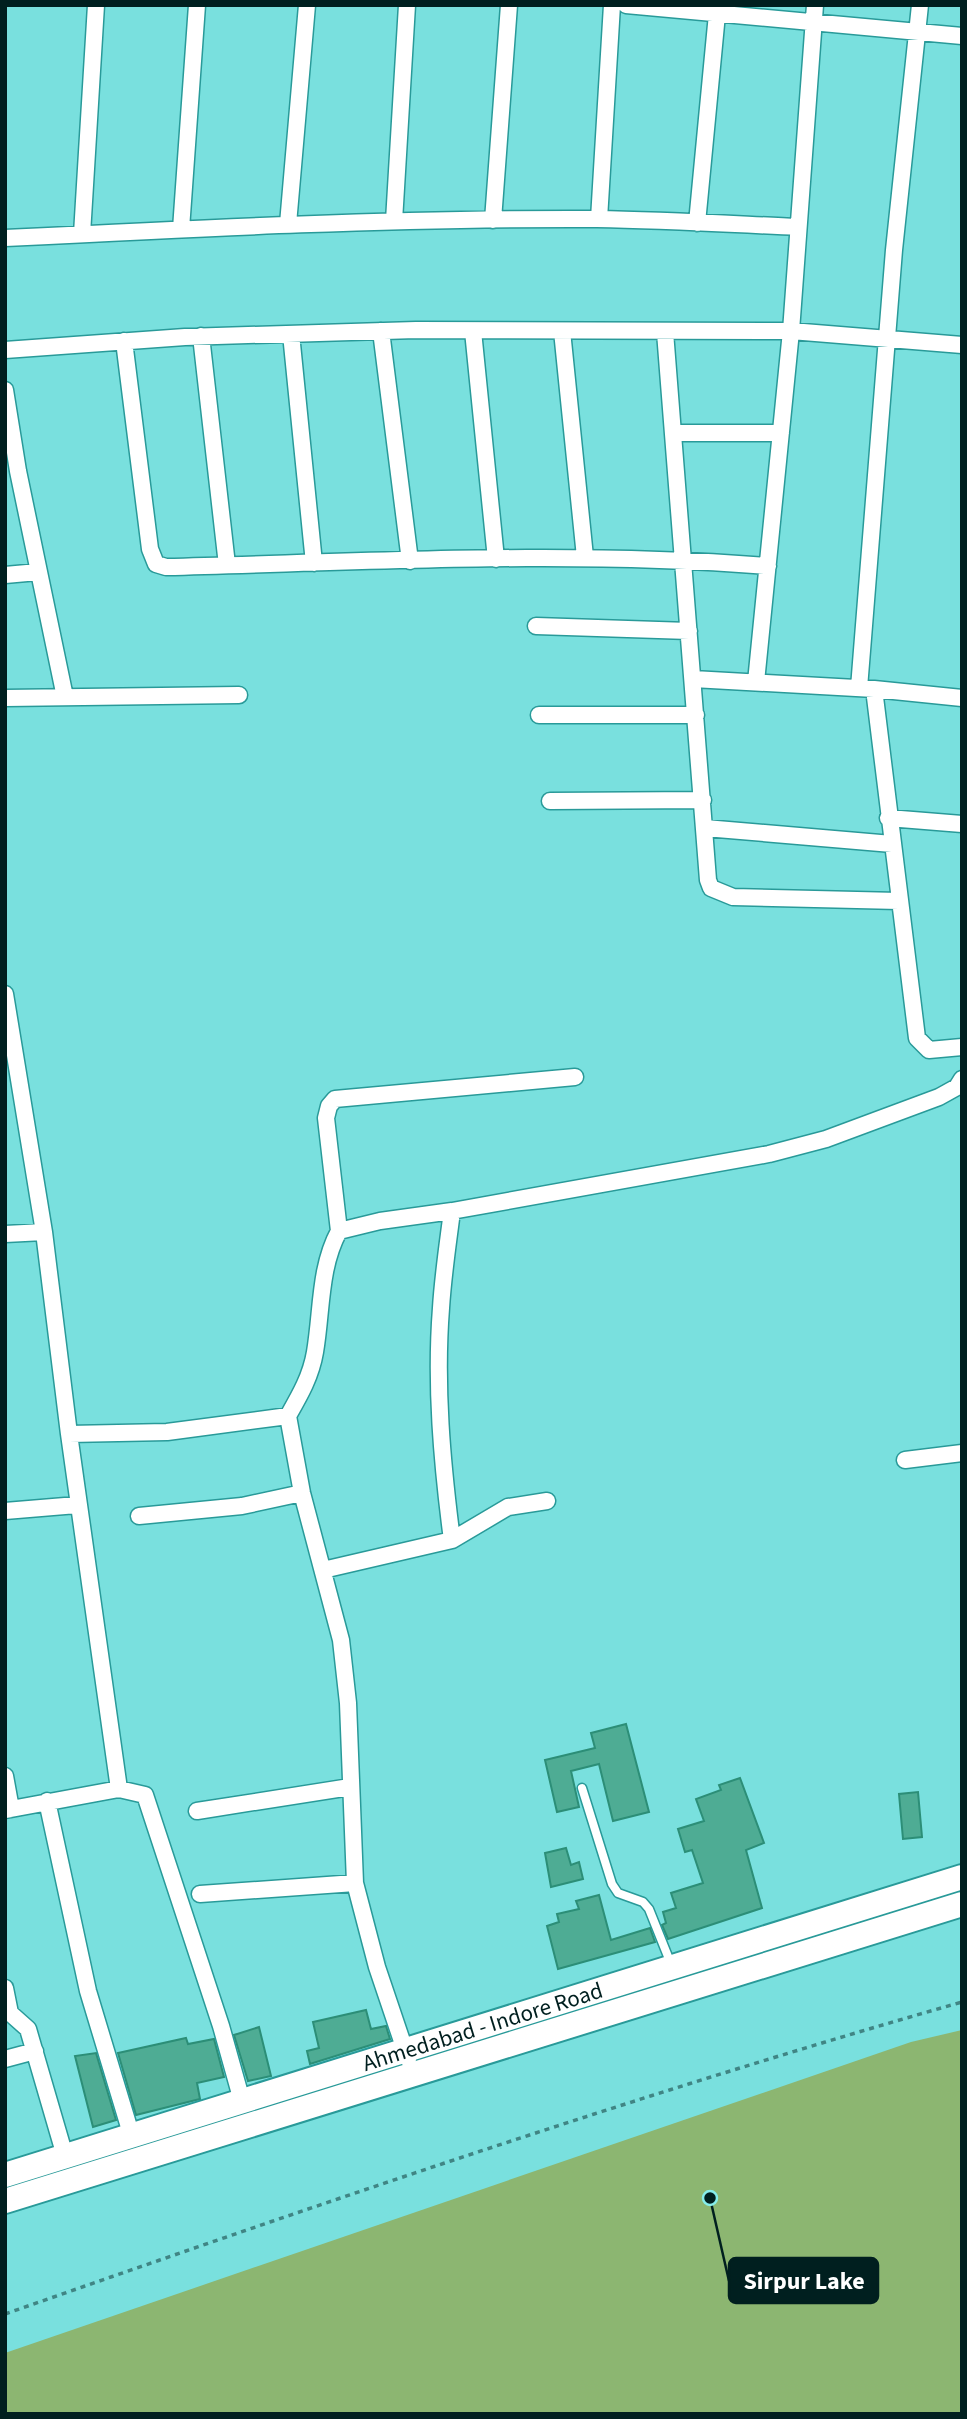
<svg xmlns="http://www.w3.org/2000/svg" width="967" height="2419" viewBox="0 0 967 2419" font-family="'Source Sans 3',sans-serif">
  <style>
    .water { fill: #8cb671 }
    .building { fill: #4eac94; stroke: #2c8e77; stroke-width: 2 }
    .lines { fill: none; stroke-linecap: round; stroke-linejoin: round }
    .service-casing { stroke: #299a99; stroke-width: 11 }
    .minor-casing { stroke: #299a99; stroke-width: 19 }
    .trunk-casing { stroke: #299a99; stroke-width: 28 }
    .path { stroke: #408584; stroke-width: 3.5; stroke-dasharray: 5 5; stroke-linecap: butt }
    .service { stroke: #fff; stroke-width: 8 }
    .minor { stroke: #fff; stroke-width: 16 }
    .trunk { stroke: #fff; stroke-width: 24 }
    .labels { text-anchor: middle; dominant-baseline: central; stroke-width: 5; stroke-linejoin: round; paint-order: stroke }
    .street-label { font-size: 23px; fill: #001f1f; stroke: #86edeb }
    .leader { fill: none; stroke: #001f1f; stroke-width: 2.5 }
    .callout-dot { fill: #001f1f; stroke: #86edeb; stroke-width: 2.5 }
    .callout { fill: #001f1f; stroke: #001f1f; stroke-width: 2.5 }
    .callout-label { font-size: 24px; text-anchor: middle; font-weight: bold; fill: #fff }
  </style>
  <rect width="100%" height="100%" fill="#79e0de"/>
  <path class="water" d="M962,2030V2414H5V2353L911,2042Z"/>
  <path class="building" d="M626,1724L649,1812L613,1821L599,1764L571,1771L579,1807L557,1812L545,1760L595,1748L591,1733Z
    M740,1778L764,1843L746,1850L762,1908L668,1939L662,1925L666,1923L663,1912L676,1908L671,1893L703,1883L692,1850L685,1852L678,1829L704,1821L696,1799L721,1790L719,1785Z
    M918,1792L922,1837L903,1839L899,1794Z
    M566,1848L571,1865L579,1862L583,1879L551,1887L545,1853Z
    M599,1895L611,1940L650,1928L655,1942L558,1969L547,1926L559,1922L557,1914L579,1909L576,1901Z
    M366,2010L371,2029L386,2026L390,2039L310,2064L307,2051L319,2048L313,2022Z
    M259,2027L271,2076L248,2081L234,2035Z
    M186,2038L188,2044L214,2039L224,2077L197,2083L200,2099L136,2115L118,2053Z
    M96,2053L116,2120L93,2127L75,2056Z"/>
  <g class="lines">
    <g class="service-casing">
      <path id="service" d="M582,1788L612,1884L618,1893L643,1902L649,1909L671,1964"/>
    </g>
    <g class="minor-casing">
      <path id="minor" d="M626,5L962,36
        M599,219L612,5
        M493,220L509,5
        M394,221L407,5
        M697,223L717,14
        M288,224L307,5
        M181,229L197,5
        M82,234L96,5
        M5,238C202,228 400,218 597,219C664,220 731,224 798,227
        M381,331L410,561
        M473,331L496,559
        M562,331L585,557
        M665,332L708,880L711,888L733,897L899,901
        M291,334L314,563
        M201,336L227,565
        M124,341L150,549L156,564L166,567C366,562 568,550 768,566
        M5,350L185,337L416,330L791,331L962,345
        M5,390L18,471L65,697
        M673,433H781
        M5,575L38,572
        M536,626L689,631
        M693,679L874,689L962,698
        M756,682L791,331L815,5
        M859,688L894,250L920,5
        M874,689L917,1038L929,1050L962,1047
        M5,698L239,695
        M539,715H696
        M550,801L703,800
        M888,818L962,824
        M705,828L892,844
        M5,994L44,1232L69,1434
        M452,1211C448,1243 443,1275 441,1308C435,1385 442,1463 452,1540
        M339,1231L326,1118L329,1106L335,1099L575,1077
        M5,1234L44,1232
        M288,1416C300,1395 311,1376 315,1352C322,1311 319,1268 339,1231L380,1221L452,1211L769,1154L826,1139L939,1097L957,1087L962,1079
        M905,1460L962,1453
        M5,1511L77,1505
        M139,1516L242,1506L302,1493
        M323,1570L452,1540L508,1507L547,1501
        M5,1776L11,1809L5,1810
        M119,1789L69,1434L167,1432L288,1416L302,1493L341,1640L348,1703L355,1883L377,1967L408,2059
        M47,1801L88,1991L132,2137
        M11,1809L119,1789L145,1795L221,2026L242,2101
        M197,1811L350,1787
        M200,1894L355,1883
        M5,1988L10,2013L28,2029L65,2156
        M5,2059L35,2051"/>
    </g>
    <g class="trunk-casing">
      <g id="trunk">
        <path id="s1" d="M5,2175L962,1877"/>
        <path d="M5,2201L962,1904"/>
      </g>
    </g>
    <path class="path" d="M5,2314C322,2203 639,2094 962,2002"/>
    <use href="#service" class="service"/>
    <use href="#minor" class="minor"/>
    <use href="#trunk" class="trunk"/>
  </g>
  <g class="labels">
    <g class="street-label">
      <text stroke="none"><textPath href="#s1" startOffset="500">Ahmedabad - Indore Road</textPath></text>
    </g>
  </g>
  <path class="leader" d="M710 2198L729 2281"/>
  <circle class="callout-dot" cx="710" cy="2198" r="7"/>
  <rect class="callout" x="729" y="2258" width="149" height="45" rx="7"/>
  <g class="callout-label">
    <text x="804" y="2289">Sirpur Lake</text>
  </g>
  <rect width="967" height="2419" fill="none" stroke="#001f1f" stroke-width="14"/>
</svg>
